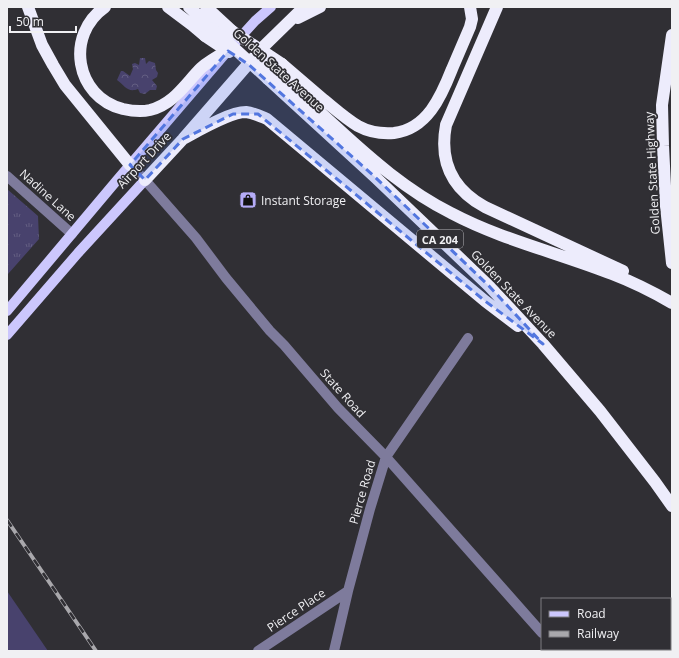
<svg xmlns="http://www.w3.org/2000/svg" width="679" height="658" viewBox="0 0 679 658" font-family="'Open Sans',sans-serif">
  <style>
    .grass { fill: url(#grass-tufts) }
    .forest { fill: url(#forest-crowns) }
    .pitch { fill: #48426d }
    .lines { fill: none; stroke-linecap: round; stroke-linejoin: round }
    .minor { stroke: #7e7b9c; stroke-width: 10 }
    .major { stroke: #ccc7fd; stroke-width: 10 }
    .highway { stroke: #edecfc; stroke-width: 12 }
    .rail-casing { stroke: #a9a8ac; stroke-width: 4 }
    .rail { stroke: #302f34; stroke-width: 2.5; stroke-dasharray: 8; stroke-linecap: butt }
    .highway-bridge { stroke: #edecfc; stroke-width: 12 }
    .marked { fill: #5276df; fill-opacity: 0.2; stroke: #5276df; stroke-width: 3; stroke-dasharray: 8 5; stroke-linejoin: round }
    .labels { text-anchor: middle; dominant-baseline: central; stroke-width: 3.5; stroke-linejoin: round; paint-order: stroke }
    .shield { fill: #302f34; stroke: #b6b6ba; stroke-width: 1 }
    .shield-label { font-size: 11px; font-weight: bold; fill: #f0f0f3 }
    .street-label { font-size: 12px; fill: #f0f0f3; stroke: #302f34 }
    .poi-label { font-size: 12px; fill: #f0f0f3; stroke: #302f34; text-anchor: start }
  </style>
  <defs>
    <pattern id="grass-tufts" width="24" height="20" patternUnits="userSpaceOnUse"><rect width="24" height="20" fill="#48426d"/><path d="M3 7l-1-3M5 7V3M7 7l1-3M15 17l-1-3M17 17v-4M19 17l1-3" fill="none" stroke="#635e82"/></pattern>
    <pattern id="forest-crowns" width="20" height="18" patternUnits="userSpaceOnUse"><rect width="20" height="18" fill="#48426d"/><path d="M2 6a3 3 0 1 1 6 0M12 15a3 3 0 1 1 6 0" fill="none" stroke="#635e82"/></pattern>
  </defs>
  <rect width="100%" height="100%" fill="#302f34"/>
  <path class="grass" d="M7,189L38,216L39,239L8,274L7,282Z"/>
  <path class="forest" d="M140,58H145L146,64L149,61L155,63L156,70L158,73L157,77L152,80L157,86L156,90H150L145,94L140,93L138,89C128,93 125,86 117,80L121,71H123L130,76L133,69L132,64L135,63L139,65Z"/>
  <path class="pitch" d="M7,591L48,651H7Z"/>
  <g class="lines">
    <path class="minor" d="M130,165L145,180L196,238L226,278L270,331L284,345L338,408L386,457L542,633
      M7,176L72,234
      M556,649L558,651
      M258,651L348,591
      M334,651L348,591L370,509L386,457L468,338"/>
    <path class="major" d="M236,42L255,21L271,7
      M7,311L118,179L225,54
      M7,335L78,253L145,180"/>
    <path class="highway" d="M28,7L42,45L53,65L65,85L130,165
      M105,7C65,35 75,97 123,109C132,111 141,112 150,110C174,104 185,84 201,68C209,61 220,55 229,50
      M168,7L192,25L205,36
      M189,7L212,28
      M206,7L232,31
      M497,7L446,125C439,162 452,189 485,207L623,271
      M298,18L320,7
      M672,35L662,105L663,146L666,206L672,263
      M282,64C296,76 310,88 324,100C335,109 346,119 358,126C369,132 381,134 394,133C427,129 441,97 452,69C458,55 464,41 470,27L472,19L470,7
      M275,71C295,89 315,108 335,126C371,159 407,191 451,213C502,240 559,253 612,274C633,282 653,292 672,303
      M268,79L375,177L489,286L543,344L600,411L655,482L672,506
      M183,139C198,131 229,112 246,112C254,113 260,116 267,119L485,301L518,326
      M145,180L183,139L263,47L304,7"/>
    <g class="rail-casing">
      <path id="rail" d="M7,520L96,651"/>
    </g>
    <use href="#rail" class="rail"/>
    <path class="highway-bridge" d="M212,28L268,79
      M232,31L282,64
      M205,36L229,52
      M259,55L275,71"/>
  </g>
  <path class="marked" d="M228,51L248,64L375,177L489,286L543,344L485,301L258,114H233L183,139L145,180L130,165Z"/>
  <defs>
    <g id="shop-square" transform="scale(0.9)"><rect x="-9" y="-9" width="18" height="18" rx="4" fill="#b5acf8" stroke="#302f34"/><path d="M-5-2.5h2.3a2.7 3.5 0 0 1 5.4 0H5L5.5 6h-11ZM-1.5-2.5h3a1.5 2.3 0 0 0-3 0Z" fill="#111"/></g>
  </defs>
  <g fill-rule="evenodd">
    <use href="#shop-square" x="248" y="200"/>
  </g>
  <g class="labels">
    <rect class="shield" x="417" y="230" width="46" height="18" rx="3"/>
    <g class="shield-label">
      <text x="440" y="239">CA 204</text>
    </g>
    <g class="street-label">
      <text transform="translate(279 70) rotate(42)">Golden State Avenue</text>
      <text transform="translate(144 160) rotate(-47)">Airport Drive</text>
      <text transform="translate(652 173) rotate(-93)">Golden State Highway</text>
      <text transform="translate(48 195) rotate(42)">Nadine Lane</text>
      <text transform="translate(514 294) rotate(46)">Golden State Avenue</text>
      <text transform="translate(343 393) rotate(48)">State Road</text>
      <text transform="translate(362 492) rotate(-74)">Pierce Road</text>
      <text transform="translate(296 610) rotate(-34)">Pierce Place</text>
    </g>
    <g class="poi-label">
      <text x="261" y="200">Instant Storage</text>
    </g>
  </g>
  <rect width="679" height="658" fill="none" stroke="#f0f0f3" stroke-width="16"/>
  <rect x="541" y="598" width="130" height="52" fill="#302f34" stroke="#7d7c80"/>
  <rect x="549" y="611" width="20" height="6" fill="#ccc7fd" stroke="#7d7c80"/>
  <text x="577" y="618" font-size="12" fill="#f0f0f3">Road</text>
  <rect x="549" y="631" width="20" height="6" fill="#a9a8ac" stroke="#7d7c80"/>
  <text x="577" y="638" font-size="12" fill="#f0f0f3">Railway</text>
  <path d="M10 26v6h66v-6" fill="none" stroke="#f0f0f3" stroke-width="2"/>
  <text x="16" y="26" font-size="12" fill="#f0f0f3" stroke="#302f34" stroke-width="3" paint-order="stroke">50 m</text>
</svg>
